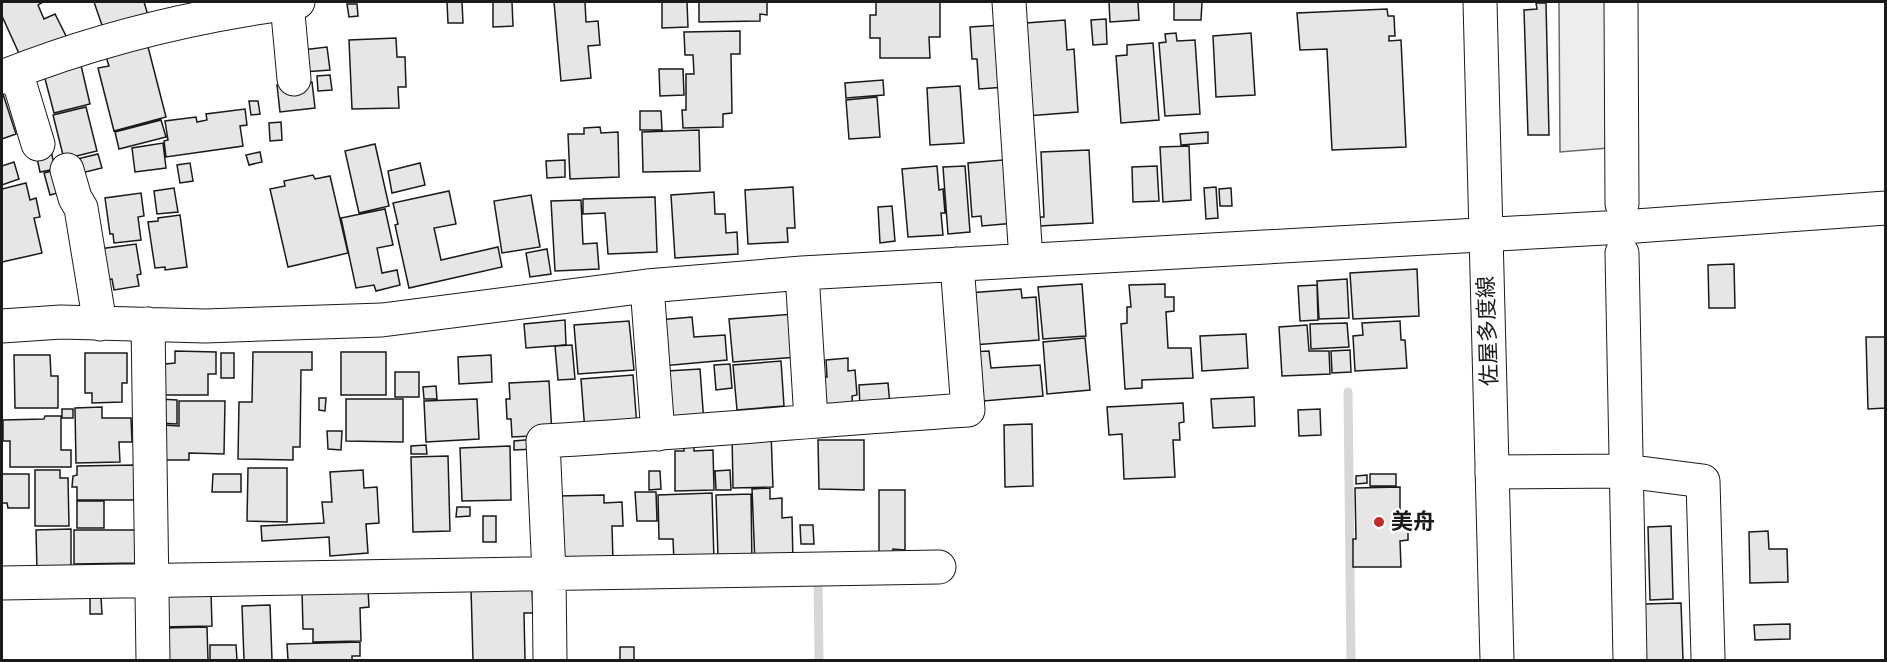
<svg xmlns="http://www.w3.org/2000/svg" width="1887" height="662" viewBox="0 0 1887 662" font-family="'Alegreya Sans','Noto Sans JP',sans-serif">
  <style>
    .green { fill: #ededed; stroke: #6a6a6a; stroke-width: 1.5 }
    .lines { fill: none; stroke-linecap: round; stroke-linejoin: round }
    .stream { stroke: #d7d7d7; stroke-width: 9 }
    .building { fill: #e6e6e6; stroke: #1a1a1a; stroke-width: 1.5 }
    .minor-casing { stroke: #1a1a1a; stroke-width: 35 }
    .major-casing { stroke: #1a1a1a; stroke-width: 35 }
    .minor { stroke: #fff; stroke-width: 33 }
    .major { stroke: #fff; stroke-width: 33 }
    .poi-dot { fill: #c62828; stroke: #fff; stroke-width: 2 }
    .labels { text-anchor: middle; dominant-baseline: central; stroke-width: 4.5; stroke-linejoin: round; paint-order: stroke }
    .street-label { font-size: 22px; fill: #1a1a1a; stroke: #fff }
    .poi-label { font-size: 22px; font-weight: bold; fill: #1a1a1a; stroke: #fff; text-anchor: start }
  </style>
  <rect width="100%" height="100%" fill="#fff"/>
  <path class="green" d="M1559,2H1608V148L1560,152Z"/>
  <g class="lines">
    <path class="stream" d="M1348,392L1351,660
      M818,577L819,660"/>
  </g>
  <path class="building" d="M2,2H43L38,5L44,19L55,14L67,38L22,60L2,16Z
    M94,2H144L148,15L104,31Z
    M447,2H462L463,23H448Z
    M493,2H512L513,26L493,27Z
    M554,2H585L586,22L598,21L600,45L588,46L591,78L561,81Z
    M662,2H687L688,27L662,28Z
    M699,2H767V15L760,14V21L699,22Z
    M876,2H940V37H929L930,58H880V38H870V15H876Z
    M1109,2H1138L1139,20L1110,22Z
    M1174,2H1202L1201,20H1174Z
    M1536,3H1546L1549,135H1528L1524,10L1537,9Z
    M347,4H357L358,16L349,17Z
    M1387,9L1388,16H1394L1395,36H1389V41L1401,40L1406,147L1332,150L1327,49L1300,50L1297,13Z
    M1106,19L1107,44L1093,45L1091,20Z
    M1065,20L1067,50L1074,49L1078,112L1027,116L1026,23Z
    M1002,25L1006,87L979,89L977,59H972L970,27Z
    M740,31V54H731L732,113L723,114V127L683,128L682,110H686V74H694L693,55H685L684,32Z
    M1176,33L1177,41L1195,40L1200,114L1165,116L1159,43L1166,42L1165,34Z
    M1251,33L1255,95L1216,97L1213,36Z
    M396,38L397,57H405L406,87H398L399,108L352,109L349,40Z
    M146,39L166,117L114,131L98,68L109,66L104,50Z
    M1153,43L1159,120L1121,123L1116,56L1127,55V45Z
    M327,47L330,70L304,72L302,50Z
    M80,61L90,104L54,113L43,71Z
    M659,69H683L684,95L660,96Z
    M330,75L332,90L318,91L317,76Z
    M883,80L884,95L846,98L845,83Z
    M312,82L315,108L280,112L277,85Z
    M960,86L964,143L930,145L927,88Z
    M2,91L16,134L2,139Z
    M877,97L880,137L849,139L846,100Z
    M249,101H258L260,114L251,115Z
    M86,107L97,151L64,159L53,115Z
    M245,109L247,125L240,126L243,146L166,157L164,141L168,140L165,121L196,117L197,122L207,120L206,114Z
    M640,111H661L662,130H640Z
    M161,120L166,137L119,149L115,132Z
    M281,122L282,140L270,141L269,123Z
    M600,127L601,133L618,132L619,177L570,179L568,134H584V128Z
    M699,130L700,171L643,172L642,132Z
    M1208,132V143L1181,145L1180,134Z
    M163,143L166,168L135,172L132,148Z
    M375,144L389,206L359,213L345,151Z
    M50,146L55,169L40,172L35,149Z
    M1189,146L1191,200L1163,202L1160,147Z
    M1089,150L1093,223L1040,226V217H1044L1041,152Z
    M260,152L262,162L249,165L246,155Z
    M98,154L102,168L77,174L73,160Z
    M565,160V177L547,178L546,161Z
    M1003,160L1015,223L982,226L981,216L972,217L968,163Z
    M14,162L19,179L2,185V166Z
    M190,163L193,181L180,183L177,165Z
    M420,163L425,185L392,193L388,171Z
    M937,166L939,190L943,189L945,213H941L943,235L908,237L902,169Z
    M965,166L970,232L948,234L943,167Z
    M1157,166L1159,201L1133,202L1132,167Z
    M56,170L61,192L50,195L44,173Z
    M313,175L315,179L330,176L348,253L288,267L270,189L285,186L284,181Z
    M26,183L30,200L36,198L40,217L34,218L42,253L2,262V189Z
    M793,187L795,228H787L788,242L748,244L745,190Z
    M1216,187L1218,218L1206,219L1204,188Z
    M174,188L178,212L157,214L154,191Z
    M1231,188L1232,206H1220L1219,189Z
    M449,191L456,224L434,228L441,260L498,247L502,267L409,288L395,225L398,224L393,203Z
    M714,192L715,214H725L726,233L737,232L738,254L675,258L671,195Z
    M141,193L144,216L138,217L141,240L114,243L113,234H110L105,198Z
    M531,195L540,247L502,253L494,201Z
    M655,197L657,252L608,254L605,213L583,214V199Z
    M581,200L583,244L597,243L599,269L555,271L551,201Z
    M892,206L895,241L880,243L878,207Z
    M385,209L393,245L377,248L382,273L397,270L400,285L376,291L374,285L356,288L341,218Z
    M180,215L187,267L165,270V267L155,268L148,222L158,221V218Z
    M136,244L141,274L137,275L139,286L114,290L112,279L103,280L99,249Z
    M547,249L551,274L530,277L526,253Z
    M1734,264L1735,308H1709L1708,265Z
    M1417,269L1419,316L1353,319L1350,273Z
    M1347,279L1349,318L1319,319L1317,281Z
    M1082,284L1086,336L1043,339L1038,287Z
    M1165,284V297H1174V311L1166,312L1168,348H1191L1193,378L1142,380V388L1125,389L1121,324L1127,323V307H1131L1129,285Z
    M1317,285L1318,320L1300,321L1298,286Z
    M1021,289L1022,298L1036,297L1039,340L973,345L968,293Z
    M794,314L798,357L733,362L729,319Z
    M692,317L694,337L725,335L727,360L662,366L658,320Z
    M565,320L566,345L526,348L524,324Z
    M629,321L634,370L578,374L574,325Z
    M1400,321L1401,340H1405L1407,368L1355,371L1353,336L1363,335L1362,323Z
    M1347,323L1349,347L1311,349L1310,324Z
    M1307,325L1309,351H1329L1330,374L1282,376L1279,327Z
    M1246,334L1248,368L1202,371L1200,336Z
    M1866,337H1886V408L1868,409Z
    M1085,338L1090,390L1047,394L1043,342Z
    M572,345L575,379L558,380L555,346Z
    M1350,350L1351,372L1332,373L1331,351Z
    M175,351L216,352V374H208V395H165V364L175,363Z
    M989,351L991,368L1040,365L1043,396L972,402L969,352Z
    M253,352H312V370H301L300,447H293V460L238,459L239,402H252Z
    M341,352H386V395H341Z
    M85,353H127V383H122V402L92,403V393H85Z
    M221,353H234V378H221Z
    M14,355H50L51,376H58V408H15Z
    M491,355L492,382L459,384L458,357Z
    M848,358V371L855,370L857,395L852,396L853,411L819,414L817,377H827L826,360Z
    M781,361L784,406L737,410L733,365Z
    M730,364L732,388L716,390L714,365Z
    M700,369L704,423L663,427L667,371Z
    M395,372H419V397H395Z
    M633,375L637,427L585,432L581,379Z
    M549,381L552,435L512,437L511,419H507L506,399H510L509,383Z
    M888,383L890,405L860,407L859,385Z
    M436,386L437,399H424L423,387Z
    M1254,397L1255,426L1213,428L1211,399Z
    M319,398H326L325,411L319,410Z
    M159,399L177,400V424L159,423Z
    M346,399H403V442L346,441Z
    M477,399L479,439L426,442L424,401Z
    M179,401H225L224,454L189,453V460H163V425L179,426Z
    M1183,403L1184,422L1179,423L1180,440H1173L1175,477L1124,479L1122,434L1109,435L1107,407Z
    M102,407V418H131L132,442H119L120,462L76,463L75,408Z
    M62,409H73V418H62Z
    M1320,409L1321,435L1299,436L1298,410Z
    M45,416H61V450H71V467H10V441H3V420L44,419Z
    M1032,424L1033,486L1005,487L1004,425Z
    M327,431H342L341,450L328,449Z
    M771,432L773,487L733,488L732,433Z
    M535,439V449L514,450V441Z
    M818,440H864V490L819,489Z
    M694,443V451L713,450L714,490L675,491V451H684V444Z
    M426,445L427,454H411V446Z
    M510,446L511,500L462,501L460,448Z
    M448,456L450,531L413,532L411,457Z
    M136,465L143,500H77V487H72L73,476L77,475V466Z
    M248,468H287V522L247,521Z
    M35,470H60V478H68L69,526H35Z
    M363,470L364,488L377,487L379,523L366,524L368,553L330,556L329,537L262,541L261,526L324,523L322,502H332L330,472Z
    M730,470L731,490H716L715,471Z
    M649,471H660L661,489L649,490Z
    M2,474H29V508H8L7,503H2Z
    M213,474H241V492H212Z
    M1370,474H1396V486H1370Z
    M1367,475V483L1356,484V476Z
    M1400,487V518H1408V540L1400,541L1401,567H1353V539H1356L1355,488Z
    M770,488V499L782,498V518L792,517L793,563L755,564L752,489Z
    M879,490H905V550L893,549V557H879Z
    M635,492H656L657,521H637Z
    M712,493L714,561L674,562L673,539H659L658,495Z
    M751,494L752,566L718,557L716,495Z
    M604,495V503L622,502L623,526H612L613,562L560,563L558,496Z
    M77,501H104V528H77Z
    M457,507H470V516L456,517Z
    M483,516H496V542H483Z
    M800,525H813L814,544H801Z
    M1671,526L1673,599L1650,600L1648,527Z
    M71,529V570L37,571L36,530Z
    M74,530H142V563L74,564Z
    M1768,531L1769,549H1787L1788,582L1750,583L1749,532Z
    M532,587L533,613H524L525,660H473L471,588Z
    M368,589L369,607L360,608L361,641L313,642V629H303L302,591Z
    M211,592L212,626L162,627L161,593Z
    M90,597H101L102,614H90Z
    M1681,603L1683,660H1645L1644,604Z
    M270,605L272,660H244L242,606Z
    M1790,624V639L1755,640L1754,625Z
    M207,627L208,660H167L163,628Z
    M360,642V656H352V660H288L287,644Z
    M210,645H236L237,660H210Z
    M620,647H634V660H620Z"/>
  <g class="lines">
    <g class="minor-casing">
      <path id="minor" d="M1009,2L1026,260
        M1621,2L1622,204
        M287,3L294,79
        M12,73L21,88L38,144
        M2,77C97,39 197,15 298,2
        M67,170L75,198L81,208L100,324
        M1622,253L1630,660
        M802,273L811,420
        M647,286L658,434
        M148,324L153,660
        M2,326L61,322L205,326L382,320L647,286L802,273L1622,227L1886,208
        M1492,472L1625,471L1703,481L1708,657
        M2,583L939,567
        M550,660L549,574L543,441C685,433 826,419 968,410L957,264"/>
    </g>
    <g class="major-casing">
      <path id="major" d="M1480,2L1497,660"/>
    </g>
    <use href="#minor" class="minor"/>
    <use href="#major" class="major"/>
  </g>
  <circle class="poi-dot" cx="1379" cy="522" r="6"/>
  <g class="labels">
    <g class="street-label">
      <text transform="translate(1488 331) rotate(-92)">佐屋多度線</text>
    </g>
    <g class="poi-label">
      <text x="1391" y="522">美舟</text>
    </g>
  </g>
  <rect width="1887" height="662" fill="none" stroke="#1a1a1a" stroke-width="6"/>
</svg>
